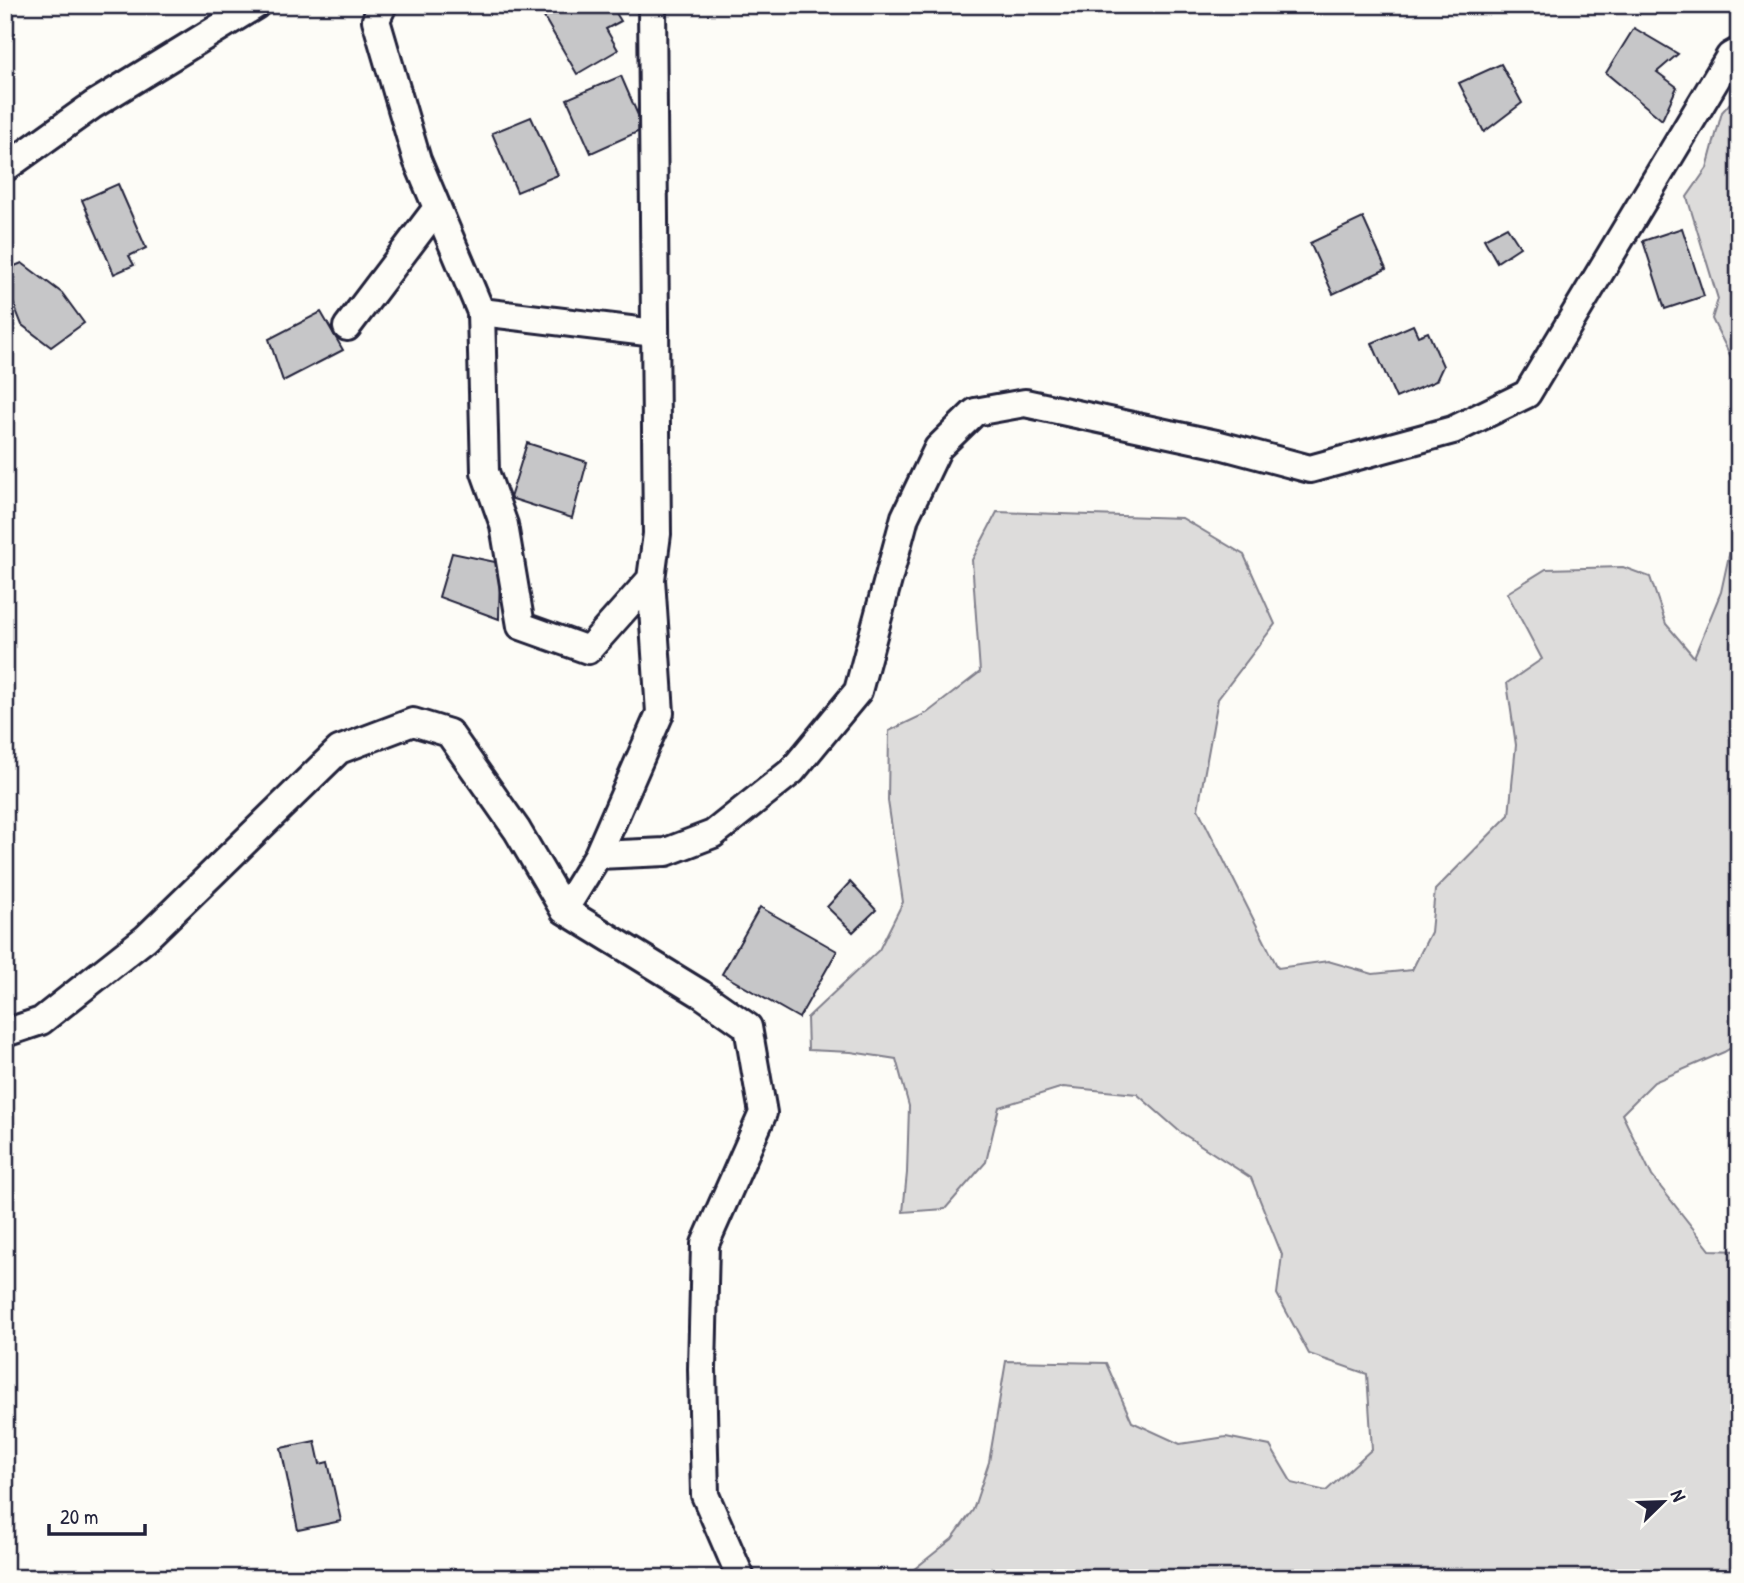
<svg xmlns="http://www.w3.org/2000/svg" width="1744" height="1583" viewBox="0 0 1744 1583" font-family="'Patrick Hand',sans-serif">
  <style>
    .green { fill: #dddcdb; stroke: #807f8b; stroke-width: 2 }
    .building { fill: #c6c6c8; stroke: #22223b; stroke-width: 2 }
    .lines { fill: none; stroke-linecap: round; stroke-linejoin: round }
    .street-casing { stroke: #22223b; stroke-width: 32 }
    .street { stroke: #fdfcf7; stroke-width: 26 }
  </style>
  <rect width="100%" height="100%" fill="#fdfcf7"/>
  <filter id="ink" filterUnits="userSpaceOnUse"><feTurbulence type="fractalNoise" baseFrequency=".0143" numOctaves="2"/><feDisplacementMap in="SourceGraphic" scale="14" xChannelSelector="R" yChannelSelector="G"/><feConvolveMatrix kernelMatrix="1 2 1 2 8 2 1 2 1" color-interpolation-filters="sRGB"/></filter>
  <g filter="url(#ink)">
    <path class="green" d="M1739,93V373L1712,319L1718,299L1687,197L1707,168L1722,112Z
      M997,512L1182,518L1244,555L1275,624L1218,699L1198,809L1278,968L1328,961L1373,974L1412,970L1431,932L1435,890L1509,815L1516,745L1507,683L1542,659L1507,593L1546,569L1623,567L1650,577L1666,624L1694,657L1721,592L1736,523L1739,518V1043L1724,1052L1654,1082L1622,1114L1652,1176L1710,1250L1739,1251V1578H903L952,1539L973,1510L989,1462L1006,1361L1106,1363L1132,1422L1180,1444L1226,1437L1270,1446L1292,1483L1326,1491L1372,1449L1367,1374L1309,1354L1277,1294L1282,1255L1251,1178L1179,1131L1137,1094L1063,1087L999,1107L986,1162L945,1209L903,1212L907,1173L909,1106L896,1059L851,1052L808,1050L807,1018L879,950L903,902L888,801L889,731L927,713L980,672L972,560Z"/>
    <path class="building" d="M552,5H611L621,21L606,29L618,50L577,74L541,12Z
      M1634,28L1678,54L1657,72L1677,87L1662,120L1606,73Z
      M1501,64L1522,103L1484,132L1459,83Z
      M621,76L644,129L591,153L567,99Z
      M531,117L558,175L517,192L492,133Z
      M118,184L146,248L129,256L134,265L114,274L82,200Z
      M1363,218L1386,269L1333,294L1310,243Z
      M1507,227L1520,247L1497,262L1484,239Z
      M1682,228L1704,296L1665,309L1643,241Z
      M22,263L62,293L84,323L51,347L22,325L5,282V270Z
      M321,312L343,350L283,381L269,339Z
      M1413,325L1418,336L1428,332L1443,366L1436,381L1396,398L1372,343Z
      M527,443L587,462L572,518L510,498Z
      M452,553L500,563L499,619L439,597Z
      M850,882L876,910L853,932L827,907Z
      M760,907L837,951L799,1018L722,974Z
      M315,1441L320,1464L328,1462L341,1521L298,1530L281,1448Z"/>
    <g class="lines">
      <g class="street-casing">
        <path id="street" d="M383,5L376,20L417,160L481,312L655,333
          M5,168L93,105L256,5
          M481,312L485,472L504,525L521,626L588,650L651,579
          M347,327L437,208
          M598,855L660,713L651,579L657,534L652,5
          M564,910L598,855L666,852L713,834L792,771L858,691L905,517L938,448L975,412L1025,403L1216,444L1310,469L1453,430L1527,394L1730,56L1739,51
          M5,1033L41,1021L146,938L339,750L413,722L449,733L517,830L564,910L701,994L748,1027L763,1113L705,1244L702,1369L705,1495L741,1578"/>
      </g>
      <use href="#street" class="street"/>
    </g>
  </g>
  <rect width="1744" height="1583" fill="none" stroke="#fdfcf7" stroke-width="28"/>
  <rect x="14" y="14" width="1716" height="1555" fill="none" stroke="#22223b" stroke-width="2.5" filter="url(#ink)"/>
  <g transform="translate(1663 1502) rotate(67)" stroke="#fdfcf7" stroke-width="5" paint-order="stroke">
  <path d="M0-5L12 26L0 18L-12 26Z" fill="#22223b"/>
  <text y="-10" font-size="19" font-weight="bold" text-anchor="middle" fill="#22223b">N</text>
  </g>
  <path d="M49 1524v10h96v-10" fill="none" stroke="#22223b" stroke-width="3.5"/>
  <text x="60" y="1524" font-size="21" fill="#22223b" stroke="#fdfcf7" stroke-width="5" paint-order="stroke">20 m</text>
</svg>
